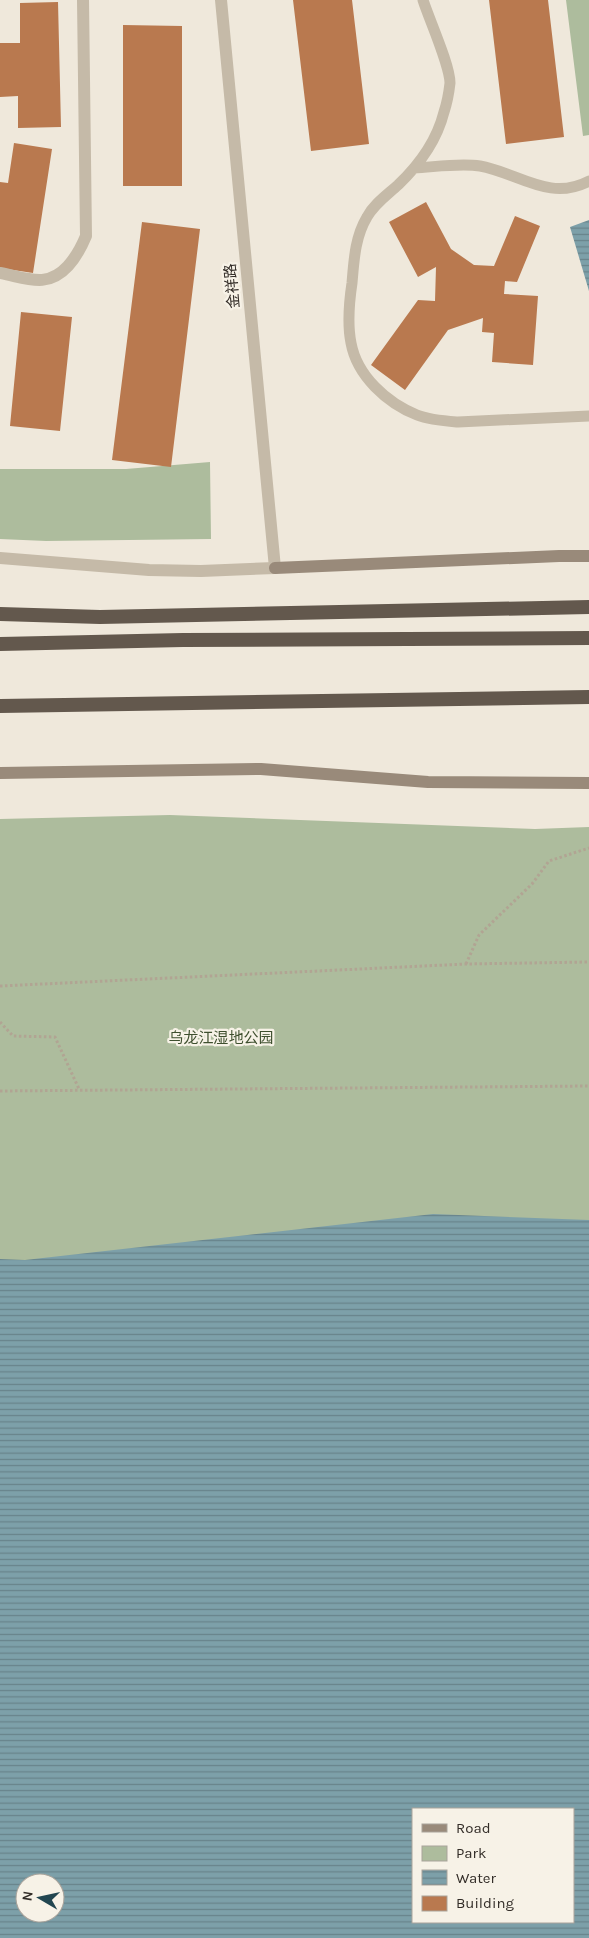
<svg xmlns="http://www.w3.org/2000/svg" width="589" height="1938" viewBox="0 0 589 1938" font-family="Karla,'Noto Sans SC',sans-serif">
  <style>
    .green { fill: #adbc9d }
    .water { fill: url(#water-rules); fill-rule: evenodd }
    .building { fill: #b9794f }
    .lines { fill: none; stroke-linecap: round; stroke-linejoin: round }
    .path { stroke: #b1a493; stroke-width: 3; stroke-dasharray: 2.5 2.5; stroke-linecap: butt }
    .service { stroke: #c5baa8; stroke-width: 11 }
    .minor { stroke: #c5baa8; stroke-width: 12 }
    .tertiary { stroke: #c5baa8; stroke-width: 12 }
    .secondary { stroke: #998a7a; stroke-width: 12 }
    .trunk { stroke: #63584d; stroke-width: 14 }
    .labels { text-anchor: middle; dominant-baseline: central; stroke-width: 4.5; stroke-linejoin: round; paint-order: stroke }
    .street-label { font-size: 15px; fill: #332d28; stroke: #f7f2e7 }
    .park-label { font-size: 15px; fill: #3e4f2e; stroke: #f7f2e7 }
  </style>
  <defs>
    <pattern id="water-rules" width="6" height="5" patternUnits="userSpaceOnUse" patternTransform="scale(1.25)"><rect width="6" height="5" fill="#7da0a9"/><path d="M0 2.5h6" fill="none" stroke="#67838a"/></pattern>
  </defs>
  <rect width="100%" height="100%" fill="#efe8db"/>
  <path class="green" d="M566,0H589V135L583,136Z
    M210,462L211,539L46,541L0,539V469H126Z
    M170,815L535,829L589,827V1241L0,1287V819Z"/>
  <path class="water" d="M589,220V291L570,227Z
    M433,1214L589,1220V1938H0V1259L25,1260ZM413,1809H573V1922H413ZM25,1883H55V1913H25Z"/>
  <path class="building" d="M293,0H352L369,144L311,151Z
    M489,0H548L564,137L506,144Z
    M58,2L61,127L18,128V96L0,97V43H20V3Z
    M123,25L182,26V186H123Z
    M14,143L52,149L33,273L0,268V182L8,183Z
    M426,202L451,249L474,265L494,266L515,216L540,226L517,282L505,281L504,294L538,296L533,365L492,362L494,333L482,332L483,318L448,330L405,390L371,365L418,300L435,301L436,267L418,277L389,222Z
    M142,222L200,229L171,467L112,460Z
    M21,312L72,317L60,431L10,426Z"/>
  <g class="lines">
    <path class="path" d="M466,964L479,935L532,884L549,861L589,848
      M0,986L466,964L589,962
      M0,1022L13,1036L55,1037L79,1089
      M0,1091L589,1086"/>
    <path class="service" d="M423,0C429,19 450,65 450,83C449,92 447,103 444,112C437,140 419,165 398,185C387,195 374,204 367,217C355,237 354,260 352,283C349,303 347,323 351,343C357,376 387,403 417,415C430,420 445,421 458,422L589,416
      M414,168C435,167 459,163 480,166C519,173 549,202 589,181"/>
    <path class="minor" d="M0,273C27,278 47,289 68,266C77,256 81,248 86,236L83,0"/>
    <path class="tertiary" d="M0,558L149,570L201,571L275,568L221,0"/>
    <path class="secondary" d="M275,568L559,556H589
      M0,773L261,769L428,782L589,783"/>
    <path class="trunk" d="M0,614L100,617L589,607
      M0,644L183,640L589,638
      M0,706L589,697"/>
  </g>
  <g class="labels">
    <g class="street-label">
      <text transform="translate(232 286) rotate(-95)">金祥路</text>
    </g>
    <g class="park-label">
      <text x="221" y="1038">乌龙江湿地公园</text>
    </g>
  </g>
  <rect x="412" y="1808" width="162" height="115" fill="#f7f2e7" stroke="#a9a39b"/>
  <rect x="422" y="1824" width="25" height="8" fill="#998a7a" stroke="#a9a39b"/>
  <text x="456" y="1833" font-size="15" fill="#332d28">Road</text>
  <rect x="422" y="1846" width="25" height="15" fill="#adbc9d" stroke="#a9a39b"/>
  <text x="456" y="1858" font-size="15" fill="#332d28">Park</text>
  <rect x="422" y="1870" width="25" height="15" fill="url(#water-rules)" stroke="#a9a39b"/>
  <text x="456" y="1883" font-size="15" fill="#332d28">Water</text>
  <rect x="422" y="1896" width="25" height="15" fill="#b9794f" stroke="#a9a39b"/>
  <text x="456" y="1908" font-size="15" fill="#332d28">Building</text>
  <g transform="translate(40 1898) rotate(279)"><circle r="24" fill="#f7f2e7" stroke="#a9a39b"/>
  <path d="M0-4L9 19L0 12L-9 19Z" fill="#224650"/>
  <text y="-8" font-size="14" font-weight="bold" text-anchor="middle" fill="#332d28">N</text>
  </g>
</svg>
